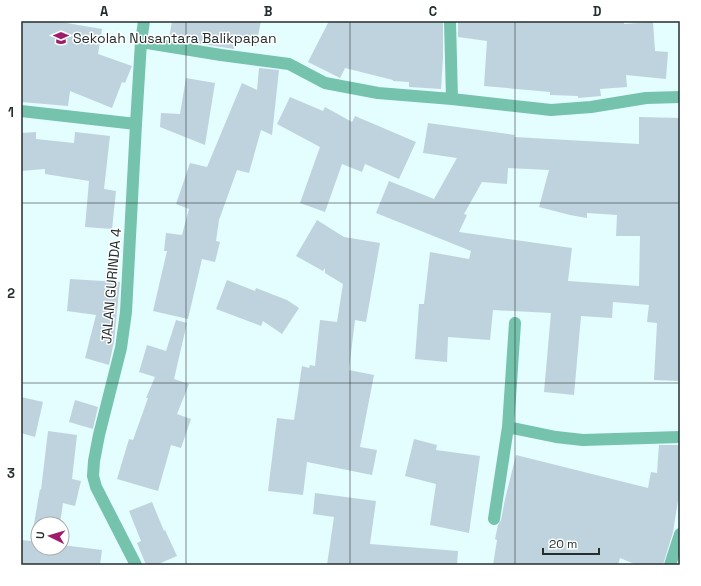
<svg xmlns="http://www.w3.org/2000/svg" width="701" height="586" viewBox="0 0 701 586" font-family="'Space Grotesk',sans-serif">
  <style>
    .building { fill: #bfd3de; fill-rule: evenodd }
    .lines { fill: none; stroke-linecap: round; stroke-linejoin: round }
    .minor { stroke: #75c3ac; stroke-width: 12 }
    .tertiary { stroke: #75c3ac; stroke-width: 12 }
    .grid { fill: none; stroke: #252e2f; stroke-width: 1; stroke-opacity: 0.55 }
    .labels { text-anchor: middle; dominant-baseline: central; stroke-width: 3; stroke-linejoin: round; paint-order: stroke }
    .poi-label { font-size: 14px; fill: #252e2f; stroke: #fff; text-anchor: start }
    .street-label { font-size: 14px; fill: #252e2f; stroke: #fff }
    .neatline { fill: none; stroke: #252e2f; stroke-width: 1.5 }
    .grid-label { font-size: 13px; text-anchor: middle; font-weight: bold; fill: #252e2f }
  </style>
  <rect width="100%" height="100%" fill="#e4fdff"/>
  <path class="building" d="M21,21H55L102,29L98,54L132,66L125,83L122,82L112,108L70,91L68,106L21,102Z
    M172,21H261L256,46L235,42L234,49L169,39Z
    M329,21H443V58L441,89L409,87V82L393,81V80L345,68L340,78L308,62Z
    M458,21H624V24L653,22L655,51L668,52L666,79L626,75L627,87L600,89L601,96L578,98V96L550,95V92L484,86L487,41L458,37Z
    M259,68L279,70L272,135L261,130L249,173L237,170L219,220L216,241L220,242L215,262L202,259L188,319L153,311L167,251H164L166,233L182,235L189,209L176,204L190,163L207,167L242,83L257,90Z
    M186,78L215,83L205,145L160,127L161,113L180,114Z
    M290,97L323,111L325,107L352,122L355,116L416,142L399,179L365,164L362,172L342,164L325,212L300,203L320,147L277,124Z
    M639,117L680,118V381L654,380L657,323L647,322L649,305L613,302L612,318L581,316L574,395L544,392L551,313L493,310L490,340L448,337L447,362L415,359L419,304H424L430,252L469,259L471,251L376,213L389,181L434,199L457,158L423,153L428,123L515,135L514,137L639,144ZM508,168L549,170L539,207L570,215L587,218V213L617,215L616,236H640L639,286L568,281L572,248L459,232L467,215L464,214L482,182L507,184Z
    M36,132V139L74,143L75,132L110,136L104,189L116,191L112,229L85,227L89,181L45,174V169L21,171V133Z
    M317,220L344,237L380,243L366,322L355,320L349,370L374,375L360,447L377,450L372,475L307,462L303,495L268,491L277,418L294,420L302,366L309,368L310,365L315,366L320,320L337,322L343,284L325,273V268L323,271L296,256Z
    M70,279L120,282L114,342L109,365L85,358L96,315L67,311Z
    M227,280L255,291L256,288L287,300L299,308L282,334L263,321L261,326L216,309Z
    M176,320L187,323L174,379L189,384L177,414L191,419L181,448L171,445L158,491L117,479L129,439L133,440L148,398H146L155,377L139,372L147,345L166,351Z
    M21,397L43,402L35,437L21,433Z
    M75,400L98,407L93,429L69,422Z
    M48,431L77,435L72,479L81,481L75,506L63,503L60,524H38V548H62V545L102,550L100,565H21V540L31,541L40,489L41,490Z
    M414,439L437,445L436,450L480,456L469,533L430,525L436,484L405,476Z
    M659,445H680V488L673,532L663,565H637L620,558L618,565H493L497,540L495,539L498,525L501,520L505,499L516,455L648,488L651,472L657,473Z
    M315,493L376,501L370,544L458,551L457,565H327L334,517L313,514Z
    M152,502L164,531L165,530L177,556L156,565H146L137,543L141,541L129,511Z"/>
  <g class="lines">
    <path class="minor" d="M450,21L452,99
      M141,42L221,55L289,64L325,83L378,93L452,99L551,110L591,107L646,98L680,97
      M21,111L136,124
      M515,323L508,427L556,437L583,440L680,437
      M494,519L508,427
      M136,565L96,487L93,476L94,461L99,435L121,348L126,312L136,124L141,42L144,21"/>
    <path class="tertiary" d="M670,565L680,534"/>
  </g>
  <path class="grid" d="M186,21V565M350,21V565M515,21V565M21,203H680M21,383H680"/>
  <defs>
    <g id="school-bare" transform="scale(1.2)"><path d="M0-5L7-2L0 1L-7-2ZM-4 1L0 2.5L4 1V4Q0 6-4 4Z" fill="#9f1b6b" stroke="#fff" stroke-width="2.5" paint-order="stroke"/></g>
  </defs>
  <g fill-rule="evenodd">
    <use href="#school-bare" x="61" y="38"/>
  </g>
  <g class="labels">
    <g class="poi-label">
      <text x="73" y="38">Sekolah Nusantara Balikpapan</text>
    </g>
    <g class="street-label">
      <text transform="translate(111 286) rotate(-85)">JALAN GURINDA 4</text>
    </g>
  </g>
  <rect width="701" height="586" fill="none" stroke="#ffffff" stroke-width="44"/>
  <g transform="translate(50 536) rotate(275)"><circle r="19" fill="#ffffff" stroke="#a8abac"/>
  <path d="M0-3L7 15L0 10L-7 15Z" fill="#9f1b6b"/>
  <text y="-6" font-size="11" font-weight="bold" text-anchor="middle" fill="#252e2f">U</text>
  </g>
  <path d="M543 548v6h56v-6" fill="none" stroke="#252e2f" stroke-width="2"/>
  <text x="549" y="548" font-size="12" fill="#252e2f" stroke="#ffffff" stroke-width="3" paint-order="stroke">20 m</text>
  <rect x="22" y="22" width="657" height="542" class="neatline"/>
  <g class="grid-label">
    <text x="104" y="16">A</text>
    <text x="268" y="16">B</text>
    <text x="433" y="16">C</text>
    <text x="597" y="16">D</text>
    <text x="11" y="117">1</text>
    <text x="11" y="298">2</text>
    <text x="11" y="478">3</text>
  </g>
</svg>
